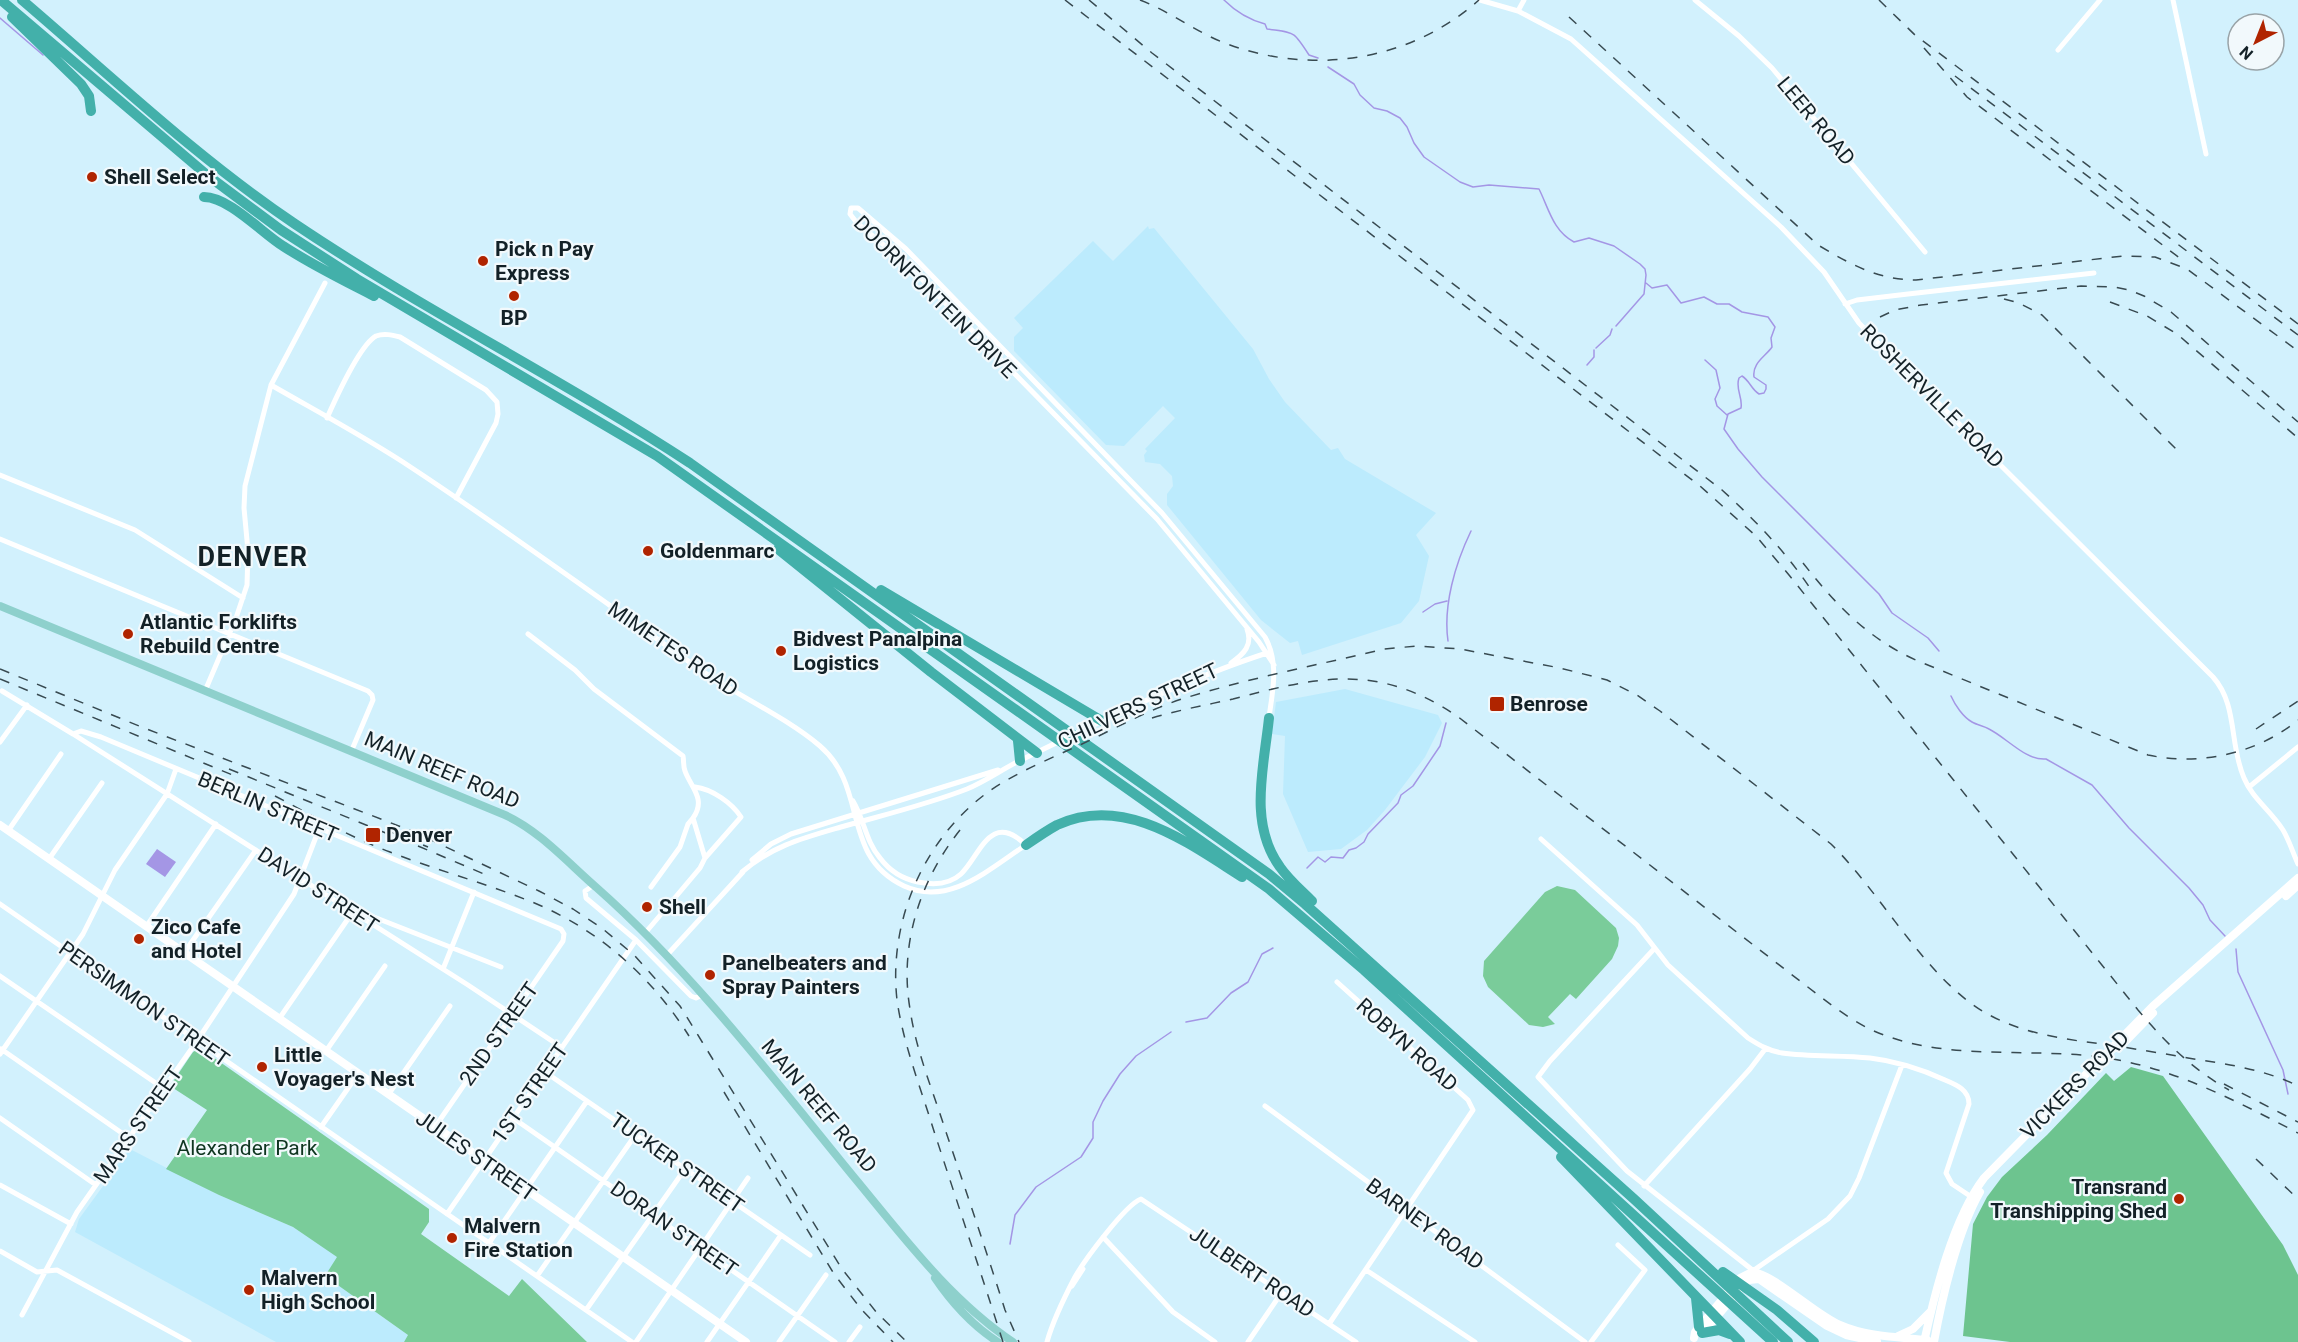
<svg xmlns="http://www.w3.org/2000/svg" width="2298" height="1342" viewBox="0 0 2298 1342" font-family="Roboto,sans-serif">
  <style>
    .built { fill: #bcebfd }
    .green { fill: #7acc9a }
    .forest { fill: #6dc48f }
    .water { fill: #a496e5 }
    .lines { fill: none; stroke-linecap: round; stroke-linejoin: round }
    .stream { stroke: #a496e5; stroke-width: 1.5 }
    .minor { stroke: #fff; stroke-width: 5 }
    .secondary { stroke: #fff; stroke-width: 8 }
    .primary { stroke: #8ed0cc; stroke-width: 8 }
    .motorway { stroke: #43b0aa; stroke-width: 10 }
    .rail { stroke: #384a51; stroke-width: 1.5; stroke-dasharray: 10 10; stroke-linecap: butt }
    .poi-dot { fill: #b02400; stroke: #f2f9fc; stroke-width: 2 }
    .labels { text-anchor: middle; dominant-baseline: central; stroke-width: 4.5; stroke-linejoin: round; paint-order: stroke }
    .street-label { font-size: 21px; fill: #132127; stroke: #f2f9fc }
    .poi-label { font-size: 21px; font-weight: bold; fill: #132127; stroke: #f2f9fc; text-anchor: start }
    .park-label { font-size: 21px; fill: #0f3520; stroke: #f2f9fc }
    .district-label { font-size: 27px; font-weight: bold; letter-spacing: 1.5px; fill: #132127; stroke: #f2f9fc }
  </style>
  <rect width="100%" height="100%" fill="#d2f1fd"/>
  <path class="built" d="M1148,226L1149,229L1154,228L1253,349L1269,379L1285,402L1331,450L1338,448L1345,459L1436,513L1416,535L1429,556L1419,601L1401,623L1302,655L1298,641L1290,643L1261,620L1167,505V494L1173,486L1172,476L1160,464L1145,462L1144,455L1147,451L1145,449L1175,418L1163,406L1124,446L1106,445L1014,351V337L1023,328L1014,318L1093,241L1113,261Z
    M1345,689L1438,715L1442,723L1425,757L1385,810L1367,830L1341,849L1308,852L1283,794L1285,736L1272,734L1276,702Z
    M130,1149L219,1195L293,1227L338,1257L325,1276L408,1335L404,1342H276L75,1232L79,1219Z"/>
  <path class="green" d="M1557,886L1575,890L1616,928L1619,938L1618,946L1612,959L1576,999L1570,994L1548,1017L1555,1024L1543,1027L1529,1025L1488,987L1483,976L1484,961L1545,892Z
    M200,1048L429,1209V1222L421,1234L509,1296L522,1279L587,1342H404L408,1335L325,1276L337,1257L293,1227L219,1195L166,1169L207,1110L170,1086L193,1052Z"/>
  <path class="forest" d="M2131,1067L2163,1076L2283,1245L2298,1275V1342H2010L1963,1336L1973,1224L1987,1197L2002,1177L2047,1135L2106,1073L2114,1081Z"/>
  <path class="water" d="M157,849L176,862L165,877L146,864Z"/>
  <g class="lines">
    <path class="stream" d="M1224,0C1235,11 1250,20 1265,24L1267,29C1295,33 1293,30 1309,55L1318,58
      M0,18L43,55
      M1328,67L1354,84L1360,95L1374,108L1387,111L1400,118L1407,127L1414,143L1424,157L1460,182L1473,187L1489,185L1539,189C1549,209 1553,231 1574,242L1589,238L1614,246L1640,264L1645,269L1646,275L1644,294L1616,326
      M1646,283L1652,288L1667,285L1681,303L1704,297L1717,304H1729L1742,312L1768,317L1775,327L1771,338L1772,347C1765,357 1752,363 1754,377L1766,385V389L1764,393L1759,394C1751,389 1750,381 1742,376L1739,378C1735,389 1743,397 1741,408L1728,414L1724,429L1738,449L1762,477L1879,594L1892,613L1928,638L1939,651
      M1596,348L1610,335L1612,329
      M1705,360L1716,370L1720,388L1715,399L1717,406L1727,415
      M1587,365L1594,357V350
      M1423,612L1435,604L1447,601
      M1448,641C1443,606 1455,564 1471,531
      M1951,696C1955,705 1963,717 1972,722C1977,725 1984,726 1989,729C2007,738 2026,761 2046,759L2092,785L2129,828L2189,888L2203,905L2210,920L2225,936
      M1307,868L1318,857L1325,862L1331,857L1343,858L1349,850L1356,848L1364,842L1368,834L1398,803L1401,795L1413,786L1440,746L1446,723
      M2236,949L2238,972L2283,1070L2288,1094
      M1186,1022L1207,1018L1231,993L1248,982L1262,954L1273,948
      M1010,1244L1015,1215L1036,1187L1081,1157L1093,1138V1122L1103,1101L1120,1074L1136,1056L1171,1032"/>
    <path class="minor" d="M1480,0L1518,11L1571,39L1781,227L1824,272L1859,323L1882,347L2213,677C2238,705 2229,744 2244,778C2252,798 2271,811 2283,830C2289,840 2293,853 2298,864
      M1695,0L1739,36L1772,68L1925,252
      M2173,0L2206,154
      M1518,11L1524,0
      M2058,50L2100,0
      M1845,304L1857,300L1908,294L2094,273
      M271,385C318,412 367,438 412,468C509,532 603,601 698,668C737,696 783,715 820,746C869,788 840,856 904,886C950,907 990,868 1026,845C990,810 980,856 961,874C949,885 933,885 918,882C903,879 889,870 880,858C866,842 864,819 853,801
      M327,418C335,400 360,345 376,336C384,333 392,335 400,337L486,390L497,402L498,414L496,423L456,498
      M0,475L135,530L243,598
      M0,539L368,691L372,695L373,700L351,752
      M528,634L575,670L594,689L683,756C684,761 683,766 685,771C690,786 707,799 693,818L705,858L700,868L646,932
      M1231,663C1244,654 1253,645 1247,629
      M2,691L73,734L81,731L101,737L561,929L564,934L563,941L435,1127
      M205,691L236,618L247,585L248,551L244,508L245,486L271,385L325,283
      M1269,717C1273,690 1279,662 1265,637L1162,513L906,249L858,208H851L850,214L857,223L907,264L1157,519L1259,642L1274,665
      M73,734L468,985L561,1047
      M0,742L27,705
      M695,787C712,789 732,803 741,817L705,858
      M2249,787L2298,747
      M8,831L61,754
      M1541,839L1637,925L1668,965L1748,1038C1759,1045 1769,1051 1782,1053C1811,1057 1841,1055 1870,1058C1896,1061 1921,1069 1945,1080C1957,1085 1969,1090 1969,1104L1946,1173L1952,1184L1973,1198
      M49,859L102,783
      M752,860L771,844L791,834L998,770
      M742,872C772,846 803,838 841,827C883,815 926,805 967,789C986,781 1001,770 1019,761C1101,721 1183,680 1270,652
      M594,885L585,891L586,898L636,940L691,996L696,998L702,995
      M651,887L680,847L688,824L693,818
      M0,904L632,1342
      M146,927L216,824
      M1654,949L1550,1061L1538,1077L1627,1171L1755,1272
      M184,953L256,850
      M667,955L743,872
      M443,969L474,892
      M0,976L163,1088
      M279,1019L352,913L356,910L501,967
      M1,1049L129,1138
      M326,1051L385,966
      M0,1054L83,934L115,870L167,794L176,769
      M545,1072L810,1255
      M388,1095L450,1006
      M1265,1106L1585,1342
      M0,1118L96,1185
      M513,1118L835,1342
      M321,1127L358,1074
      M0,1185L71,1224
      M1644,1186L1750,1069L1766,1048
      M447,1214L636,940
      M1103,1237L1173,1312L1215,1342
      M489,1243L587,1101
      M0,1251L37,1272L57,1270L189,1342
      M1366,1270L1475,1342
      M1754,1270L1828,1219L1850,1196L1859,1178L1902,1065
      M537,1276L636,1134
      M1072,1286L1083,1269
      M586,1310L685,1169
      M22,1315L77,1212L197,1041L294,894L319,829
      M1329,1324L1473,1110L1468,1100L1337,982
      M636,1342L748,1178
      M707,1342L781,1235
      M779,1342L826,1275
      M849,1342L860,1327
      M1047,1342C1053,1320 1064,1298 1075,1277C1084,1261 1125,1205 1141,1199L1356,1342
      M1248,1342L1282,1292
      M1591,1342L1645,1270L1618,1245"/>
    <path class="secondary" d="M0,825L746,1342
      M2286,896L2298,885
      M2124,1043L2153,1013
      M1740,1288L1749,1280L1759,1279L1827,1326L1846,1335L1877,1342
      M1702,1334L1731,1300
      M1898,1336L1913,1329L1931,1311
      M1694,1338L1695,1332L1740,1278L1752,1272C1774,1274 1814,1314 1840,1325C1867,1337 1898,1337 1927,1340
      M1924,1342C1935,1292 1953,1219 1984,1178L2153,1006L2298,878
      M1934,1342C1942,1298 1958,1230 1980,1192"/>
    <path class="primary" d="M0,606L505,815C540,831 568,863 597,888C693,973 772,1077 853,1176C902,1235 949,1299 1013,1342
      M935,1278C952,1303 973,1326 998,1342"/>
    <path class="motorway" d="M1,0L207,175L281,230L357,279L657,456L1269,889L1364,970L1773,1342
      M22,0C111,76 197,158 295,224C423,310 562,379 690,463L1269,874L1305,904L1634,1199L1788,1342
      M12,17L81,84L89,96L91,111
      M204,197C229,197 262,233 283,246C312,265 343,280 374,296
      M778,549L931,672L1037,753
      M881,590L1102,721
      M1269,718C1264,767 1248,823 1280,867C1289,880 1301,890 1312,901
      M1018,741L1020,761
      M1026,845C1036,838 1046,831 1057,825C1124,794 1188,843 1242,877
      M1561,1157L1740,1342
      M1723,1272L1777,1310L1814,1342
      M1696,1298L1699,1327
      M1702,1333L1719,1330L1730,1334"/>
    <path class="rail" d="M1065,0L1700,486L1756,536L1789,575L2138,1010C2165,1042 2192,1069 2229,1090
      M1089,0L1152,53L1722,490C1755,520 1785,551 1810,588
      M1140,0C1169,11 1193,30 1222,42C1309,76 1408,63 1479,0
      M1879,0L1915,35L2298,324
      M1569,17L1818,245C1850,264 1878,280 1916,280L2123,256L2155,257L2187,269L2298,351
      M1924,48L1967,97L2185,262
      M1955,76L2298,335
      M2004,299L2019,303L2042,315L2176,449
      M2110,302L2147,316L2177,334L2298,438
      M1880,317L1895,310L1921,305L2081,286L2114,287L2129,290L2144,296L2171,312L2298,422
      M1803,563C1836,605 1868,639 1918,661L2148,755C2199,766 2257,754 2298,720
      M0,669L144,728L412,831L539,891L573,909L603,929L634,955L680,1006L842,1269L877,1313L907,1342
      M0,679L235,776
      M1152,718C1179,710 1206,705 1233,699C1320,676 1378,663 1457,716L1822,998C1841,1012 1861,1027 1884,1035C1955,1062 2039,1046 2113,1059C2180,1071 2238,1102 2298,1133
      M2256,729L2298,701
      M229,769L393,836
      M275,796C313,816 350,837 390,852C436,870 485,883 532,902C598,929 651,976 689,1036
      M386,830L428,847
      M960,830C920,880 899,945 910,1009C916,1051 933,1091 946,1132C966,1191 986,1250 1005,1310L1019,1342
      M418,846L484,874
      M2224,1084L2298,1122
      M724,1092L834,1274L861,1309L893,1342
      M2256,1159L2298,1199
      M1003,1342C980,1270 956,1199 933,1128C920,1086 903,1043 897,1000C888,920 925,836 991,790C1019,771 1052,758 1082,744C1116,728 1150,709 1185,698C1250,678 1318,665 1384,649L1417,646L1460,649L1560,668L1607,680L1637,695L1660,711L1831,844C1882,894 1924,976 1984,1012C2020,1033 2062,1039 2102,1044C2131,1048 2160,1053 2188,1058C2226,1064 2264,1069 2298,1086"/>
  </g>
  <g class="poi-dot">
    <circle cx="92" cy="177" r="6"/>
    <circle cx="483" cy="261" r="6"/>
    <circle cx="514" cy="296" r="6"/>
    <circle cx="648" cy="551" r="6"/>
    <circle cx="128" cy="634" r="6"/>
    <circle cx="781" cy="651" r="6"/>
    <rect x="1489" y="696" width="16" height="16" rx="3"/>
    <rect x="365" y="827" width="16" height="16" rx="3"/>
    <circle cx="647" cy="907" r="6"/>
    <circle cx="139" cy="939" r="6"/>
    <circle cx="710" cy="975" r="6"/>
    <circle cx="262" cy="1067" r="6"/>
    <circle cx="2179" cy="1199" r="6"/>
    <circle cx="452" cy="1238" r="6"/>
    <circle cx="249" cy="1290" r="6"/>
  </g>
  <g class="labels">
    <g class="street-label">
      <text transform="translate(1816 121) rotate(50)">LEER ROAD</text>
      <text transform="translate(935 297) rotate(45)">DOORNFONTEIN DRIVE</text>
      <text transform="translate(1932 396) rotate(45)">ROSHERVILLE ROAD</text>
      <text transform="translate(673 649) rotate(34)">MIMETES ROAD</text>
      <text transform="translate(1138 706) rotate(-25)">CHILVERS STREET</text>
      <text transform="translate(442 770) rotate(23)">MAIN REEF ROAD</text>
      <text transform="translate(268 807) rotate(23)">BERLIN STREET</text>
      <text transform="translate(318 890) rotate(33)">DAVID STREET</text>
      <text transform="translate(144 1004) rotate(35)">PERSIMMON STREET</text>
      <text transform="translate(499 1034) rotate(-55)">2ND STREET</text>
      <text transform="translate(1407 1045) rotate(42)">ROBYN ROAD</text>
      <text transform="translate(2075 1085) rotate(-45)">VICKERS ROAD</text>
      <text transform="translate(530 1093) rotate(-55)">1ST STREET</text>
      <text transform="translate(819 1106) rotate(50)">MAIN REEF ROAD</text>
      <text transform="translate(138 1125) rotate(-55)">MARS STREET</text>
      <text transform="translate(476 1156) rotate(35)">JULES STREET</text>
      <text transform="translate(677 1163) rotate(35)">TUCKER STREET</text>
      <text transform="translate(1425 1224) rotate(36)">BARNEY ROAD</text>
      <text transform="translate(674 1229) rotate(35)">DORAN STREET</text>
      <text transform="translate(1252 1272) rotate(34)">JULBERT ROAD</text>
    </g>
    <g class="poi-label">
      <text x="104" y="177">Shell Select</text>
      <text x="495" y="249">Pick n Pay<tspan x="495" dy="24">Express</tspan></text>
      <text x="514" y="318" text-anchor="middle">BP</text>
      <text x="660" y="551">Goldenmarc</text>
      <text x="140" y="622">Atlantic Forklifts<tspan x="140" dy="24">Rebuild Centre</tspan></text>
      <text x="793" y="639">Bidvest Panalpina<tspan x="793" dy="24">Logistics</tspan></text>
      <text x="1510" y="704">Benrose</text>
      <text x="386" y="835">Denver</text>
      <text x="659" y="907">Shell</text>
      <text x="151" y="927">Zico Cafe<tspan x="151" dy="24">and Hotel</tspan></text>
      <text x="722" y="963">Panelbeaters and<tspan x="722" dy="24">Spray Painters</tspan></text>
      <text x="274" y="1055">Little<tspan x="274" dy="24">Voyager's Nest</tspan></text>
      <text x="2167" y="1187" text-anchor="end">Transrand<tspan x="2167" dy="24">Transhipping Shed</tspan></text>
      <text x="464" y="1226">Malvern<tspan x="464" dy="24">Fire Station</tspan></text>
      <text x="261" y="1278">Malvern<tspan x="261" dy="24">High School</tspan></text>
    </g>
    <g class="park-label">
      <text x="247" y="1148">Alexander Park</text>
    </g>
    <g class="district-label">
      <text x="253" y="557">DENVER</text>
    </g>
  </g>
  <g transform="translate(2256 42) rotate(222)"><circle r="28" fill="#f2f9fc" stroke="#99a3a7" stroke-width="1.5"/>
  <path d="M0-4.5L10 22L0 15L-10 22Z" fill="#b02400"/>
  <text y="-9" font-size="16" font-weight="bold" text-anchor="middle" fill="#132127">N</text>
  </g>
</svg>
